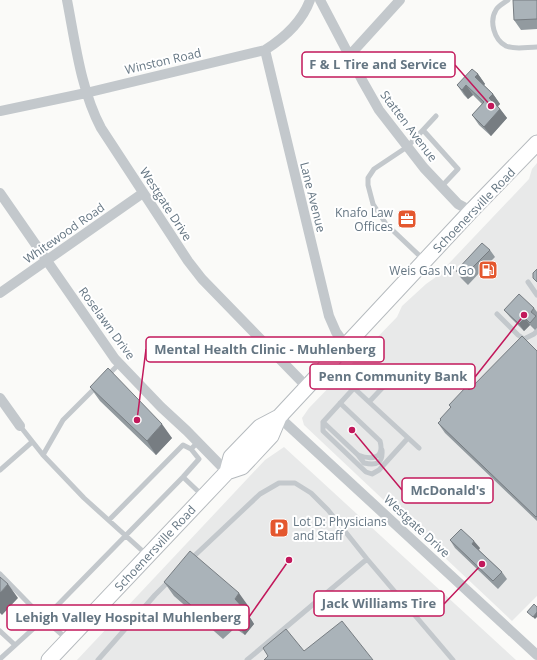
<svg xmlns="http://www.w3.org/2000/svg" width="537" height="660" viewBox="0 0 537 660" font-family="'Open Sans',sans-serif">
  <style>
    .built { fill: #e8e9e9 }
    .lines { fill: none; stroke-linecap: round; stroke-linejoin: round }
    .primary-casing { stroke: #b5babe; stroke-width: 17 }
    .service { stroke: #c3c8cc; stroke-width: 5 }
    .minor { stroke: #c3c8cc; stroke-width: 10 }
    .primary { stroke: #fff; stroke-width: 15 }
    .wall { fill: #929a9f }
    .shaded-wall { fill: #777d82 }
    .building { fill: #aab3b9; stroke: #777d82 }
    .labels { text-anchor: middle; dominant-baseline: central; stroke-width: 4; stroke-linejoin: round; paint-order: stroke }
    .street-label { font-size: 12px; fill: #657683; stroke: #fff }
    .poi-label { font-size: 12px; fill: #657683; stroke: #fff; text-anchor: end }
    .leader { fill: none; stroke: #c2185b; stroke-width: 1.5 }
    .callout-dot { fill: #c2185b; stroke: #fff; stroke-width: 1.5 }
    .callout { fill: #fff; stroke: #c2185b; stroke-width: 1.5 }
    .callout-label { font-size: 13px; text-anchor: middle; font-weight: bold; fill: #657683 }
  </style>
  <rect width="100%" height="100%" fill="#fafaf8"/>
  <path class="built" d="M537,163V596L512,621L304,425L302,418L309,408L397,317L402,306L426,284L436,277L529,179L532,169Z
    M284,447L516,660H77L265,460Z"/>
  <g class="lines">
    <g class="primary-casing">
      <path id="primary" d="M227,472L242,467L271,436L279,417
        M49,660L227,472L231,457L260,427L279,417L471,211L537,143"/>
    </g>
    <path class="service" d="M508,0C504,3 498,6 496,10C489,21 494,40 506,46C515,50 527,47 537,47
      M423,130L436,116
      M423,259L386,224L373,204L368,185V178L374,169L407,147L423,130L458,169L441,187
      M528,282L537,295
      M497,314L518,335L524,339L534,334L537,331
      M107,376L119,364
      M386,384L369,402L419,448
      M369,402L354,388L323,422V431L366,472L372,474L379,470L408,438
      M323,422L358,455C371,460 385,459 380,441L340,403
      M20,426L43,455L84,498L147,555
      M43,455L63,420L97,386
      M358,455L364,463C377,466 383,463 382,450
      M0,470L32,442
      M183,477L203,496
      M109,520L183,445L191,449L198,442
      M191,559L260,494L279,483H295L311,493L328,510L367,559L453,660
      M0,574L44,619L183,477L199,459L191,449
      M0,631L15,645
      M0,659L44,619L67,639
      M98,660L155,595L170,580
      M247,660L367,559"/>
    <path class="minor" d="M67,0C75,41 81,91 101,128L188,261L202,279L307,387
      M320,0L362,80L379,110L424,168L458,204L471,211
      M265,50L329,316L336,332L346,346
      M349,56L400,0
      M0,111L86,93L265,50C284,38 302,22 310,0
      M0,193L115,359L161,407L187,431L227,472
      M0,293L143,193
      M0,398L20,426
      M279,417L537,655"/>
    <use href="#primary" class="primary"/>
  </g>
  <path class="wall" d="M537,0V29L521,30L514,20Z
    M478,74L485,84L484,85L493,94L500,104L498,106L507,118L491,136L479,125L472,115L482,104L473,95L468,99L464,95L457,85Z
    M490,250L495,257L486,266L491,271L488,274L483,269L468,285L461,278L456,271Z
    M534,308L537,312V328L535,330L530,325L524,331L510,317L504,310Z
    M537,351V521L445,433L438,423L451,408L449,405L469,390Z
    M90,387L172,438L156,455L100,401Z
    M450,540L480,548L479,550L502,572L507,579L498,589L455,548Z
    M164,582L249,607L246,611L254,624L245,635L235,628L223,639L174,596Z"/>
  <path class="shaded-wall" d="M478,74L485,84L482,87L475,77Z
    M466,85L473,95L468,99L462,90Z
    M493,94L500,104L496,108L489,98Z
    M500,109L507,118L491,136L484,127Z
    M489,268L491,271L488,274L486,272Z
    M525,318L530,325L524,331L519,324Z
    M162,424L172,438L156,455L147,441Z
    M474,541L480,548L477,551L472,544Z
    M8,584L18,598L2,615L0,613V593Z
    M239,593L249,607L246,611L254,624L245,635L235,621V599Z
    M537,612V617L535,619L533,617Z"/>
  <path class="building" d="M513,0H537V19L514,20Z
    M472,69L478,74L475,77L493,94L489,98L500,109L484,127L472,115L484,102L466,85L462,90L457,85Z
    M482,243L490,250L463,277L456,271Z
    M484,264L489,268L486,272L482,267Z
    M537,269V282L533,278V273Z
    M519,294L534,308L531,312L536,316L530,323L525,318L519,324L504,310Z
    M522,336L537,351V516L536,517L438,423L441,420L440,419L451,407L449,405L466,387L469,390Z
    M108,368L162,424L147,441L90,387Z
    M461,529L474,541L472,544L502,572L493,581L450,540Z
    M190,551L239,593L235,599L245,610L235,621L225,614L214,625L164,582Z
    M0,577L8,584L0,593Z
    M534,604L537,607V612L533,617L527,612Z
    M342,621L373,660H264L268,656L263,648L286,629L304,651Z"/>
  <defs>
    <g id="office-square" transform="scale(1)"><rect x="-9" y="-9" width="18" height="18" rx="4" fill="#e4572e" stroke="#fff"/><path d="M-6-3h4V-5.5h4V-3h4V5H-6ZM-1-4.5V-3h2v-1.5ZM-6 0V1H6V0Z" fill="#fff"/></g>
    <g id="fuel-square" transform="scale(1)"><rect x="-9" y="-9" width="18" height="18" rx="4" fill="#e4572e" stroke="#fff"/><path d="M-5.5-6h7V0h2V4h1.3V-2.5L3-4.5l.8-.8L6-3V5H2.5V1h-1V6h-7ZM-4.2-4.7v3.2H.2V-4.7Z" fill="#fff"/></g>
    <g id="parking-square" transform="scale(1)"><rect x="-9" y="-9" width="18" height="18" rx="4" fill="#e4572e" stroke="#fff"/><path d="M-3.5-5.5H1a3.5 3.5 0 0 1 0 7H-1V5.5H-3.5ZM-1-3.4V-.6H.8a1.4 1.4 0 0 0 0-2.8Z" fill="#fff"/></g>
  </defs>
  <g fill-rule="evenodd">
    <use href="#office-square" x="407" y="219"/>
    <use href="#fuel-square" x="488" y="270"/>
    <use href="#parking-square" x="279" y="528"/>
  </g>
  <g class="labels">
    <g class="street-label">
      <text transform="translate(163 61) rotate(-13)">Winston Road</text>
      <text transform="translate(409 126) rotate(53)">Statten Avenue</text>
      <text transform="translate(313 197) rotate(76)">Lane Avenue</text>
      <text transform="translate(166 204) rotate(57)">Westgate Drive</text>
      <text transform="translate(474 210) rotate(-46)">Schoenersville Road</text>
      <text transform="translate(64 233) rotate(-35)">Whitewood Road</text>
      <text transform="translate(107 323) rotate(54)">Roselawn Drive</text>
      <text transform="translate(417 526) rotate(43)">Westgate Drive</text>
      <text transform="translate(155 548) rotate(-47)">Schoenersville Road</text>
    </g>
    <g class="poi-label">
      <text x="393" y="212">Knafo Law<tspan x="393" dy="14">Offices</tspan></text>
      <text x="474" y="270">Weis Gas N' Go</text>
      <text x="293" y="521" text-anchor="start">Lot D: Physicians<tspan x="293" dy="14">and Staff</tspan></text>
    </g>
  </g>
  <path class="leader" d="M491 106L455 65M137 420L146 349M524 315L475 377M352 430L402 490M482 564L444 604M289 560L249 617"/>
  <g class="callout-dot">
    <circle cx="491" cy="106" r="4"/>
    <circle cx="137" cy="420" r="4"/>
    <circle cx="524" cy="315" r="4"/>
    <circle cx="352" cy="430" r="4"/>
    <circle cx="482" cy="564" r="4"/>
    <circle cx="289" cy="560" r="4"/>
  </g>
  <g class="callout">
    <rect x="302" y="52" width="153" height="25" rx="4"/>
    <rect x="146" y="337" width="238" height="25" rx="4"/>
    <rect x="310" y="364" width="165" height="25" rx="4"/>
    <rect x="402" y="478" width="91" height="25" rx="4"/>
    <rect x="314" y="591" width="130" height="25" rx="4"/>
    <rect x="7" y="605" width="242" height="25" rx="4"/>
  </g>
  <g class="callout-label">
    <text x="378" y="69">F &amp; L Tire and Service</text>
    <text x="265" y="354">Mental Health Clinic - Muhlenberg</text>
    <text x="393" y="381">Penn Community Bank</text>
    <text x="448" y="495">McDonald's</text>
    <text x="379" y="608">Jack Williams Tire</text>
    <text x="128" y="622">Lehigh Valley Hospital Muhlenberg</text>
  </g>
</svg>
